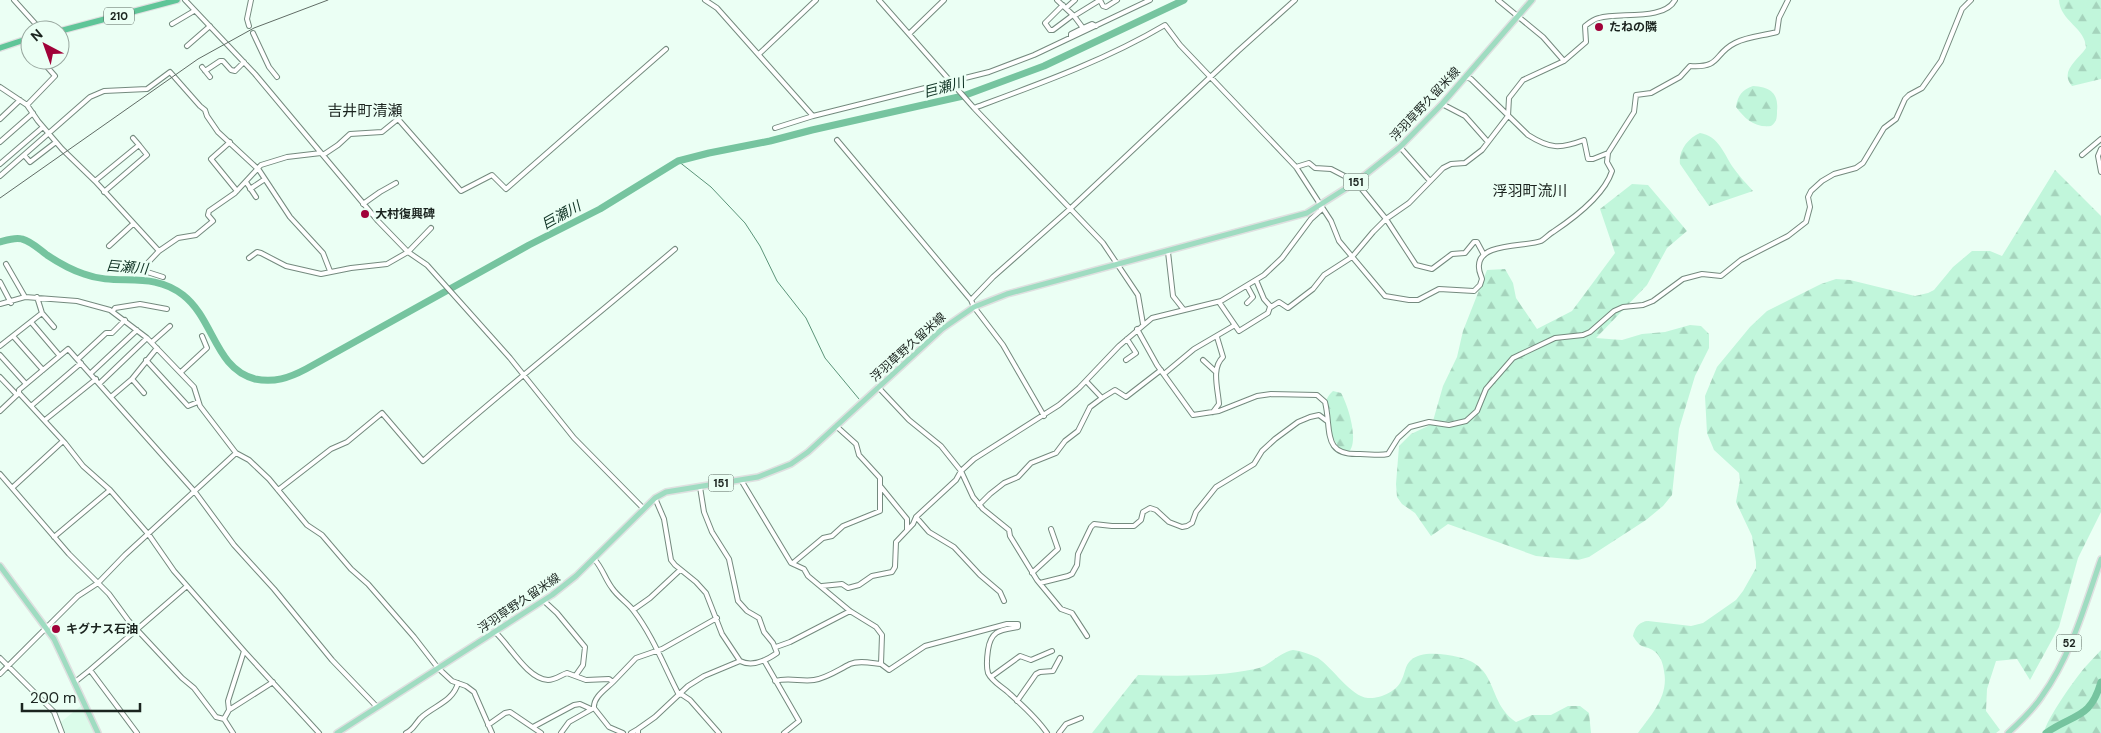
<svg xmlns="http://www.w3.org/2000/svg" width="2101" height="733" viewBox="0 0 2101 733" font-family="'DM Sans','Noto Sans JP',sans-serif">
  <style>
    .built { fill: #dbfcea }
    .forest { fill: url(#forest-firs) }
    .lines { fill: none; stroke-linecap: round; stroke-linejoin: round }
    .stream { stroke: #5b9479; stroke-width: 1 }
    .river { stroke: #76c49f; stroke-width: 7 }
    .minor-casing { stroke: #748a7e; stroke-width: 6 }
    .major-casing { stroke: #dfe0e0; stroke-width: 8 }
    .highway-casing { stroke: #dfe0e0; stroke-width: 8 }
    .minor { stroke: #fff; stroke-width: 4 }
    .major { stroke: #9fdcc1; stroke-width: 5 }
    .highway { stroke: #5fc598; stroke-width: 5.5 }
    .rail { stroke: #606c65; stroke-width: 1 }
    .poi-dot { fill: #a10239; stroke: #ebfff4; stroke-width: 2 }
    .labels { text-anchor: middle; dominant-baseline: central; stroke-width: 5; stroke-linejoin: round; paint-order: stroke }
    .shield { fill: #ebfff4; stroke: #59665f; stroke-width: 1 }
    .shield-label { font-size: 11px; font-weight: bold; fill: #1b241f }
    .poi-label { font-size: 12px; font-weight: bold; fill: #1b241f; stroke: #ebfff4; text-anchor: start }
    .street-label { font-size: 12px; fill: #1b241f; stroke: #ebfff4 }
    .water-label { font-size: 14px; font-style: italic; fill: #0e3223; stroke: #ebfff4 }
    .quarter-label { font-size: 15px; fill: #1b241f; stroke: #ebfff4 }
  </style>
  <defs>
    <pattern id="forest-firs" width="22" height="20" patternUnits="userSpaceOnUse" patternTransform="scale(1.25)"><rect width="22" height="20" fill="#c1f6db"/><path d="M5 1l3.5 6h-7zM16 11l3.5 6h-7z" fill="#a5d3bc"/></pattern>
  </defs>
  <rect width="100%" height="100%" fill="#ebfff4"/>
  <path class="built" d="M82,705L96,733H63L61,722Z"/>
  <path class="forest" d="M2059,0H2101V79L2072,86C2059,71 2078,60 2086,48C2086,28 2060,21 2059,0Z
    M1753,86C1770,87 1779,93 1777,111C1777,117 1777,122 1771,126C1755,128 1745,119 1736,107C1738,95 1742,90 1753,86Z
    M1700,133C1718,136 1724,153 1732,166C1738,175 1746,183 1753,191L1709,206L1680,164C1678,151 1688,138 1700,133Z
    M2055,170L2101,216V512L2078,558L2059,627L2030,680L2017,659L1996,661L1987,689L1986,711L2000,730L1996,733H1638C1652,714 1669,696 1664,671C1663,664 1661,656 1654,651C1644,644 1642,651 1633,636C1635,627 1639,622 1648,621L1691,626L1703,623L1736,600L1743,591L1756,568V562L1752,536L1736,502L1740,480L1739,473L1714,450L1707,433L1705,396L1717,367L1750,327L1767,311L1821,284L1836,279L1850,280L1915,296L1928,293L1934,290L1953,267L1972,251H1990L2002,256Z
    M1632,184L1648,185L1687,231L1667,248L1647,285L1596,338L1622,340L1642,334L1665,332L1690,325L1701,326L1709,334V348L1695,376L1679,429L1672,495L1663,506L1646,520L1589,557L1578,560L1536,556L1448,524L1431,536L1415,513L1402,504L1397,497L1396,484L1399,446L1411,434L1428,426L1433,421L1443,386L1457,357L1463,331L1487,270L1505,269L1513,283L1516,298L1537,329L1572,311L1615,253L1600,209Z
    M1333,391L1341,393C1348,405 1362,447 1345,455C1332,440 1314,407 1333,391Z
    M1293,650C1301,651 1310,654 1318,658C1332,667 1351,697 1368,698C1380,699 1398,691 1402,679C1405,673 1405,666 1410,661C1421,650 1444,654 1458,657C1500,666 1486,702 1516,722L1532,715H1551L1568,706H1580L1589,713L1591,733H1092L1138,675C1177,676 1217,677 1255,669C1270,666 1278,653 1293,650Z
    M2101,650V733H2044C2045,721 2078,674 2088,664C2092,659 2097,655 2101,650Z"/>
  <g class="lines">
    <path class="stream" d="M678,161L711,187L745,223L760,246L777,281L806,318L825,358L859,399"/>
    <path class="river" d="M0,242C7,240 15,237 22,239C31,241 40,250 47,255C59,263 72,270 84,274C118,287 151,270 183,295C214,319 215,369 255,379C274,383 289,378 306,369L529,245L600,209L678,161L709,153L770,141L812,130L963,96L1044,66L1184,0
      M2046,733C2074,713 2090,720 2101,682"/>
    <g class="minor-casing">
      <path id="minor" d="M14,0L41,30
        M185,0L255,74L378,221L408,252L427,265L510,358L574,438L643,508
        M705,0L717,8L813,116
        M879,0L974,108L1103,243L1138,295L1143,324
        M1057,0L1074,16L1083,28L1092,24L1096,26
        M1100,0L1103,6L1106,7L1117,0
        M1498,0L1543,37L1564,61
        M1063,5L1045,23L1050,30H1053L1073,15
        M1066,8L1075,0
        M1074,16L1100,0
        M172,24L194,11
        M249,26L247,19L251,0
        M253,33L269,67L277,77
        M910,33L944,0
        M1071,37V34L1083,28
        M187,46L210,26
        M759,54L816,0
        M202,67L210,77
        M205,71L220,61H223L231,70L235,71L244,62
        M0,87L27,105L38,121L62,149L95,181L159,251L178,238L196,235L213,221L208,215L209,211L235,193L261,165L287,157L321,153
        M1442,104L1465,116L1488,142
        M27,105L55,76L41,60
        M974,108C1039,84 1106,60 1165,25L1180,45L1296,167L1331,221L1339,241L1380,290L1385,296L1409,300H1418L1439,289L1474,291L1480,285L1482,279C1481,275 1479,272 1479,268C1476,242 1526,247 1541,241C1545,239 1549,234 1553,232C1574,218 1604,196 1612,171L1607,162L1608,153L1593,159H1588L1584,140C1560,149 1550,149 1528,135L1471,79L1465,77
        M0,119L20,100
        M775,128L813,116L989,72L1034,55L1150,0
        M837,140L971,300
        M0,142L33,113
        M230,142L211,159L237,191
        M1400,147L1430,181
        M2101,149L2098,156L2101,172
        M1608,153L1634,112L1636,95L1651,93L1680,77L1690,66C1722,68 1713,54 1735,43C1749,36 1763,36 1777,32L1779,18L1788,0
        M24,155L30,162L56,142
        M323,155L338,145L350,134L382,132L398,119L461,191L492,175L506,189L666,49
        M2082,155L2101,139
        M0,164L43,127
        M1296,167L1309,163L1315,168L1331,169L1356,182L1386,219L1416,265L1432,269L1452,254L1465,253L1474,242H1477L1484,255
        M0,176L90,97L104,91L147,89L170,72L200,106L205,110L207,116L218,132L259,170L290,217L323,253L330,271
        M95,181L139,145L133,138
        M246,182L256,197
        M250,189L265,179
        M104,192L147,155L139,145
        M363,204L380,192L396,183
        M109,246L133,224
        M159,251L141,270L163,277
        M1168,252L1173,296L1184,310
        M249,258L257,252L261,253L286,266L321,274L351,268L387,264L408,252L431,228
        M6,264L25,297
        M1256,280L1264,299L1271,307L1279,302L1288,308L1313,289L1324,275L1352,257L1373,232L1386,219L1409,203L1443,168L1451,164L1465,163L1482,150L1508,116L1509,98L1523,80L1564,61L1586,42L1585,26C1590,22 1594,19 1599,18C1619,12 1664,21 1675,0
        M0,282L11,303
        M1247,286L1253,297L1247,303
        M37,297L42,313L54,327
        M1219,302L1239,331L1268,313L1270,307
        M0,304L25,297L77,301L110,310L147,338L194,387L200,406L236,453L249,460L269,479L307,525L322,535L351,569L368,584L414,637L438,668L452,681L466,686L474,692L492,733
        M113,311L115,308L140,304L167,309
        M31,322L59,355
        M1137,329L1157,365L1193,415L1219,411L1257,396L1271,394L1317,395L1325,402C1332,429 1321,456 1360,454C1370,454 1379,456 1388,454L1398,438L1410,427L1429,422L1449,425L1466,421L1477,411L1486,389L1513,358L1555,338L1583,335L1590,332L1614,311L1623,307L1643,305L1653,301L1683,279L1702,274L1721,276L1741,260L1788,236L1806,222L1810,207L1808,197L1811,191L1822,181L1834,174L1856,168L1863,163L1884,128L1896,119L1905,99L1909,95L1922,88L1941,61L1962,9L1971,0
        M13,336L43,370
        M152,342L170,326
        M0,346L42,313
        M0,355L26,384
        M78,359L106,333H112L125,320
        M146,360L188,406L198,402
        M1126,360L1136,353L1127,339
        M1203,360L1216,372
        M181,372L207,348L202,336
        M91,373L137,330
        M1164,374L1194,349L1235,325
        M0,377L17,395
        M132,379L144,393
        M100,383L147,338
        M878,387L909,420L941,446L961,471L973,497L983,509L1009,530L1010,536L1037,580L1061,609L1072,613L1087,636
        M19,393V390L68,349L195,492L234,545L274,589L332,660L377,707
        M112,396L132,379L157,348
        M1102,398L1115,390L1126,397L1161,370
        M31,406L81,363
        M0,411L19,393L65,443L83,466L110,490L149,535L174,571L244,651L228,701L229,710L224,719L233,733
        M1213,412L1219,404C1218,389 1211,368 1223,357L1217,337
        M1044,416L1003,345L974,307L971,300L993,277L1071,208L1238,51L1295,0
        M45,420L96,379
        M0,474L69,554L109,594L128,620L182,678L194,688L216,717L224,719
        M741,480L791,563L804,569L808,576L850,611L876,627L882,635L881,664L889,670L925,646L1007,624H1018V627C1002,630 991,629 988,650C987,657 986,666 988,673C992,682 1003,687 1010,694C1023,706 1037,718 1047,733
        M881,487L907,519V530
        M12,488L63,441
        M278,490L331,449L347,442L382,413L423,461C505,388 592,320 675,249
        M655,498L664,519L671,560L675,565L696,582L706,593L722,634L740,661
        M979,505L990,494L1004,483L1018,477L1031,463L1056,453L1065,441L1078,431L1090,407L1102,398L1086,381
        M916,517L929,532L954,547L980,575L1000,592L1004,601
        M54,537L110,490
        M594,559C602,567 605,579 612,588C618,597 627,602 633,610C653,636 664,666 679,695
        M793,563L823,538L832,536L843,526L880,511V478L859,455L856,444L836,426
        M1032,573L1058,549L1051,529
        M1040,583L1068,576L1072,574L1077,565L1078,554L1091,527L1094,524L1112,526H1134L1141,520L1143,512L1150,508L1156,510L1169,522L1182,527L1187,526L1192,523L1196,512L1216,487L1254,464L1262,451L1275,439L1298,422L1310,417L1319,415L1327,421
        M822,586L842,584L848,588L859,585L872,576L892,572L895,567L896,542L913,524L916,517L956,480L961,471L974,459L1059,405L1079,388L1119,346L1152,318L1221,301L1264,275L1282,258L1311,219L1321,210V207
        M544,601L557,613L585,647L583,665L576,675
        M633,610L650,598L680,570
        M495,632C509,644 527,679 548,680C555,680 561,675 567,673L586,680L609,679L613,682L636,658L662,649L717,618
        M776,647L790,642L850,611
        M244,651L319,733
        M0,658L54,712L62,733
        M765,662L799,721L784,733
        M90,670L187,586
        M0,674L78,596L98,583L125,555L236,453
        M991,677L1020,656L1031,660L1052,651
        M775,681C789,677 801,682 814,680C827,678 838,670 850,664C859,660 871,663 881,664
        M75,682L90,670L137,733
        M681,694L690,700L719,733
        M1017,701L1036,674L1040,672L1053,671L1060,658
        M594,708L609,727L623,733
        M229,710L273,682
        M488,725L505,713L510,712L541,733
        M533,727L574,705L580,704L591,709
        M406,733C415,729 416,721 423,716C436,705 453,701 458,683
        M561,733L569,722L594,708C593,697 606,689 613,682
        M631,733L638,729
        M638,733V729L655,717L688,686L704,676L740,661C752,667 767,660 777,653L773,643L764,632L759,618L747,611L738,601L729,559L712,532L704,512L700,487
        M1059,733L1066,724L1081,718"/>
    </g>
    <g class="major-casing">
      <path id="major" d="M0,566L54,639L98,733
        M337,733L552,595L576,576L655,498L666,492L758,477L791,464L808,452L942,329L974,307L1007,294L1307,213L1356,182L1400,147L1442,104L1532,0
        M2008,733C2020,722 2033,710 2042,696C2071,656 2085,605 2101,559"/>
    </g>
    <g class="highway-casing">
      <path id="highway" d="M60,31L177,0
        M0,48L30,38"/>
    </g>
    <use href="#minor" class="minor"/>
    <use href="#major" class="major"/>
    <use href="#highway" class="highway"/>
    <path class="rail" d="M0,198L198,59L254,28L328,0"/>
  </g>
  <g class="poi-dot">
    <circle cx="1599" cy="27" r="5"/>
    <circle cx="365" cy="214" r="5"/>
    <circle cx="56" cy="629" r="5"/>
  </g>
  <g class="labels">
    <g class="shield">
      <rect x="104" y="7.5" width="30" height="17" rx="4"/>
      <rect x="1343.5" y="173.5" width="25" height="17" rx="4"/>
      <rect x="708.5" y="474.5" width="25" height="17" rx="4"/>
      <rect x="2056.5" y="634.5" width="25" height="17" rx="4"/>
    </g>
    <g class="shield-label">
      <text x="119" y="16">210</text>
      <text x="1356" y="182">151</text>
      <text x="721" y="483">151</text>
      <text x="2069" y="643">52</text>
    </g>
    <g class="poi-label">
      <text x="1609" y="27">たねの隣</text>
      <text x="375" y="214">大村復興碑</text>
      <text x="66" y="629">キグナス石油</text>
    </g>
    <g class="street-label">
      <text transform="translate(1425 104) rotate(-47)">浮羽草野久留米線</text>
      <text transform="translate(908 347) rotate(-42)">浮羽草野久留米線</text>
      <text transform="translate(519 603) rotate(-34)">浮羽草野久留米線</text>
    </g>
    <g class="water-label">
      <text transform="translate(944 87) rotate(-15)">巨瀬川</text>
      <text transform="translate(561 215) rotate(-29)">巨瀬川</text>
      <text transform="translate(127 267) rotate(5)">巨瀬川</text>
    </g>
    <g class="quarter-label">
      <text x="365" y="111">吉井町清瀬</text>
      <text x="1530" y="191">浮羽町流川</text>
    </g>
  </g>
  <g transform="translate(45 45) rotate(319)"><circle r="24" fill="#ebfff4" stroke="#98a79f"/>
  <path d="M0-4L9 19L0 12L-9 19Z" fill="#a10239"/>
  <text y="-8" font-size="14" font-weight="bold" text-anchor="middle" fill="#1b241f">N</text>
  </g>
  <path d="M22 703v8h118v-8" fill="none" stroke="#1b241f" stroke-width="2.5"/>
  <text x="30" y="703" font-size="15" fill="#1b241f" stroke="#ebfff4" stroke-width="4" paint-order="stroke">200 m</text>
</svg>
